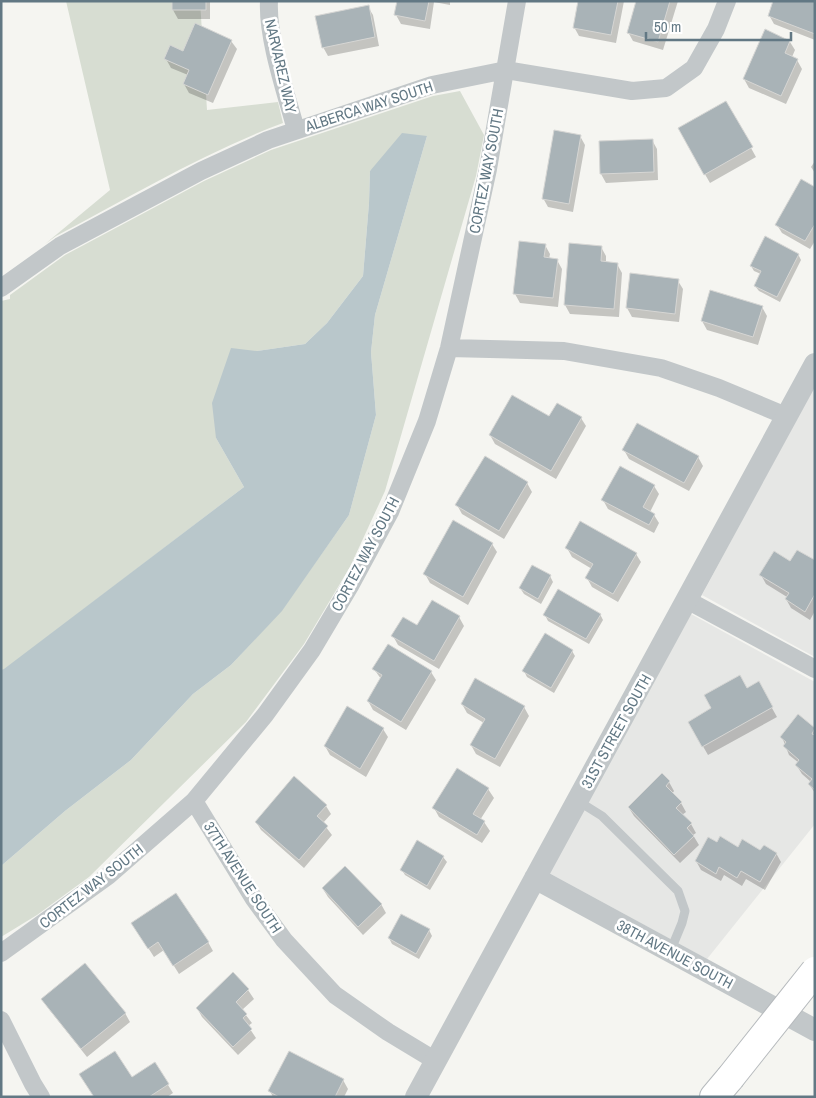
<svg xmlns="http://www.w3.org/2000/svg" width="816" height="1098" viewBox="0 0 816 1098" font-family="'Archivo Narrow',sans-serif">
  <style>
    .built { fill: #e6e7e5 }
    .green { fill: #d7ddd2 }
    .water { fill: #b9c7cb }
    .shadow { fill: #0003 }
    .building { fill: #a9b3b7; stroke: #d6d6d4 }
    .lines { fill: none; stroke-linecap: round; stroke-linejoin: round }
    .motorway-casing { stroke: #b6babd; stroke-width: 30 }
    .service { stroke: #c2c7c9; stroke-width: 9 }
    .minor { stroke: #c2c7c9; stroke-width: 18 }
    .tertiary { stroke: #c2c7c9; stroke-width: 22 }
    .motorway { stroke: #fff; stroke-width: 28 }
    .motorway-bridge-casing { stroke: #b6babd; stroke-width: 30; stroke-linecap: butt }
    .motorway-bridge { stroke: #fff; stroke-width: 28 }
    .labels { text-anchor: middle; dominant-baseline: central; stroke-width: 5; stroke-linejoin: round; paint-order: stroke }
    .street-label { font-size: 15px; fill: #627884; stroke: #fff }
  </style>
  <rect width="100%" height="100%" fill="#f5f5f1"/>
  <path class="built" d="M815,385V657L702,595Z
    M691,614L815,682V824L707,959L549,873Z"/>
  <path class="green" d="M66,1H200L207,110L278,102L283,123C205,152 130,197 56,236L45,244L110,190Z
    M460,91L484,135L476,176L385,491L350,567L304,644L246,722L89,877L37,915L1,937V866L65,811L131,760L193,694L231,665L282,610L349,515L376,415L371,352L375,315L427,136L370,171L369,203L363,276L327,323L305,344L257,351L216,438L244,487L4,670H1V301L10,299V295L65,255L204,181L271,150L433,96Z"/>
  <path class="water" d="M402,133L427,136L375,315L371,352L376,415L349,515L282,611L231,665L193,694L131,760L65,811L1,866V670L4,669L244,487L216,438L212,403L231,348L257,351L305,344L327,323L363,276L369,203L370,171Z"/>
  <path class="shadow" d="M173,1H210V19H178L173,10Z
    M398,1H450V5L434,2L430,29L401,24L396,15Z
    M579,1H624L616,43L579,36L574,27Z
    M638,1H678L663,50L633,41L628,32Z
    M815,1V40L774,24L769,15Z
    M368,7L373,15L379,46L328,56L323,47Z
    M231,41L237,49L213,103L189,93L184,84L188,75L171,68L166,59L183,52Z
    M790,42L795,50L792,57L797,60L802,69L786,104L749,88L744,79Z
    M726,103L756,157L710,183L679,129Z
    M580,136L585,145L573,212L548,207L543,198Z
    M652,140L657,149L658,180L606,183L601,174L600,142Z
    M815,161V173L811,167Z
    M815,188V241L810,249L782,233L777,225Z
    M545,245L550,254L549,259L557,260L562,269L558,307L520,303L515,294Z
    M570,245L601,247L606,256V263L617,264L622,273L619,317L570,314L565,305Z
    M798,254L801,260L780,302L759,291L755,286L761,274L754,271L751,266Z
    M678,281L683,289L679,322L632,317L627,308Z
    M762,307L767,316L758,345L707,330L702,321Z
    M550,418H581L586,426L556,479L495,444L490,435Z
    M624,450L698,457L703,466L689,491L629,459Z
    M485,458L527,483L532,492L504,539L462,514L457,505Z
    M654,486L659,494L650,512L654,515L659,523L654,533L608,509L603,500Z
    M492,544L497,552L468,605L430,583L425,574Z
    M567,548L636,554L641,562L618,602L592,587L587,578L592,569L572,557Z
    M815,562V611L810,620L791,608L786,599L787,597L766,584L761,575L791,563Z
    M550,576L553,582L541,604L524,594L520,588Z
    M600,614L603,620L589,644L548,621L545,615Z
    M459,617L464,626L439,669L398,645L393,636L418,627Z
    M572,651L575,656L554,693L527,677L524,671Z
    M374,669L431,672L436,680L406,730L373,710L368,701L381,679Z
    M758,683L777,717L708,755L689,722Z
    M462,704L524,707L529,716L500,767L476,754L471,745L484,723L467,713Z
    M798,716L815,729V793L809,784L811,782L802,774L797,766L799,763L789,755L782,737Z
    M383,729L388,737L366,777L330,755L325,746Z
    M457,770L488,789L494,798L480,820L484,822L490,831L482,843L439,817L434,808Z
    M662,775L669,782L674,791L672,794L681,803L686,812L682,815L691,824L696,833L693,835L699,845L680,863L634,816L629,808Z
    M326,806L331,814L323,823L332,835L304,868L261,830L256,822Z
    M717,844L776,853L781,862L765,890L746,879L742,886L724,875L721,881L701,870L696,861Z
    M443,857L447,862L430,890L405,875L402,870Z
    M323,889L381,904L386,913L363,935L328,897Z
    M429,930L432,936L419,959L392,944L389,938Z
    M138,932L208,942L213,951L179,974L164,950L154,957Z
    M233,974L248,990L254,999L242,1010L252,1023L248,1026L256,1038L238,1055L202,1017L197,1008Z
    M43,999L125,1013L130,1022L87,1057L48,1008Z
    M132,1079L168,1085L173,1093L167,1097H95Z
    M343,1080L348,1089L344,1097H273L270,1091Z"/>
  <path class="building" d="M172,1H206V10H172Z
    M397,1H429L425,21L394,15Z
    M578,1H618L611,35L573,28Z
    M636,1H670L658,42L627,33Z
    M773,1H815V34L768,16Z
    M369,5L375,37L322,48L315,16Z
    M195,23L232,40L208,95L183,84L189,70L164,59L170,45L183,51Z
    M765,29L790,41L785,53L798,59L781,96L743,79Z
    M726,101L753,147L704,175L678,128Z
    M554,130L581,135L569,204L542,199Z
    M653,139L654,172L600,174L599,141Z
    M801,179L815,187V224L805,241L775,225Z
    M765,236L799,254L777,297L754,286L761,271L750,266Z
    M519,241L546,244L544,257L558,259L553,298L513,294Z
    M569,243L602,246L601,261L618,263L614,309L564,305Z
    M630,273L679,279L675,314L626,308Z
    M710,290L763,306L753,337L701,321Z
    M512,395L549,416L557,403L582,417L551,471L489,435Z
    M637,423L699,456L684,483L622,450Z
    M485,456L528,482L499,531L455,505Z
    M620,466L655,485L643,507L655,514L649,525L601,500Z
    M453,520L493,543L463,597L423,574Z
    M580,521L637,553L613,594L585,578L593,564L565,548Z
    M797,550L815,560V594L805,612L785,599L789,593L759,575L774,551L790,561Z
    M532,565L551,575L538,599L519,588Z
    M558,589L601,614L586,639L543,615Z
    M432,600L460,616L434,661L391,636L403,617L417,625Z
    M545,633L573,650L551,688L522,671Z
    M388,644L432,671L401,722L367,701L382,675L372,669Z
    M740,675L747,688L759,681L773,707L702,747L688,722L711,708L704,695Z
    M475,678L525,706L495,759L470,745L485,719L461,704Z
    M347,706L384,728L360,769L324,746Z
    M798,714L815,728L812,734L815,735V790L808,784L812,779L795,765L799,760L783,746L786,742L780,737Z
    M457,768L489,788L473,814L485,821L477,835L432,808Z
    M662,773L670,781L666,786L682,802L676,808L692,823L687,828L694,836L674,855L628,807Z
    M294,776L327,805L317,816L328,826L299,860L255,822Z
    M720,836L738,847L742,839L760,850L764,845L777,853L760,882L741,871L737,878L719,867L716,874L695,861L708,837L717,842Z
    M417,840L444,856L427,886L400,870Z
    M345,866L382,904L358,927L322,888Z
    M176,893L209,942L173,966L158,942L148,949L131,923Z
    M401,914L430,929L416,954L388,938Z
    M85,963L126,1013L81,1049L41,999Z
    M233,972L249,989L236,1002L247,1014L243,1018L252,1029L233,1047L196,1008Z
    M115,1051L132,1077L155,1062L169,1084L149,1097H94L79,1074Z
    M289,1051L344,1079L335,1097H279L268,1091Z"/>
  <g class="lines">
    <g class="motorway-casing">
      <path id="motorway" d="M714,1097L730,1078"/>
    </g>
    <path class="service" d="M578,801L602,816L678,891L685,911L682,923L670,952"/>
    <path class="minor" d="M269,1C267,38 286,93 296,130
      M1,288L60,246L201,171L268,140L432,85L506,70L632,91L666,88L694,68L716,29L727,1
      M449,348L564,351L661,368L719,388L786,416
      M687,600L815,669
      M194,801L254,899L284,940L335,995L388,1032L436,1061
      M1,953L108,876L194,801L265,715L312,650L350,586L390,512L427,421L449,348L488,169L517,1
      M1,1020L33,1084L41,1097"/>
    <path class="tertiary" d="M535,878L815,1030
      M416,1097L815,364"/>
    <use href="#motorway" class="motorway"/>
    <g class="motorway-bridge-casing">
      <path id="motorway-bridge" d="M730,1078L815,971"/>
    </g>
    <use href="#motorway-bridge" class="motorway-bridge"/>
  </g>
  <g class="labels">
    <g class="street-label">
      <text transform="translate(281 66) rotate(77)">NARVAREZ WAY</text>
      <text transform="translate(369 106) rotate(-18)">ALBERCA WAY SOUTH</text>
      <text transform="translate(486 171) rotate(-79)">CORTEZ WAY SOUTH</text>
      <text transform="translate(365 554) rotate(-62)">CORTEZ WAY SOUTH</text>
      <text transform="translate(616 731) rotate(-61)">31ST STREET SOUTH</text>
      <text transform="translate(243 877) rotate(57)">37TH AVENUE SOUTH</text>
      <text transform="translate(91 886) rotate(-38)">CORTEZ WAY SOUTH</text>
      <text transform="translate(675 954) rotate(28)">38TH AVENUE SOUTH</text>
    </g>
  </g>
  <rect width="816" height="1098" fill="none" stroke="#627884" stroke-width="5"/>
  <path d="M646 32v8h145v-8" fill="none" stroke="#627884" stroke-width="2.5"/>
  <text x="654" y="32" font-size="15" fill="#627884" stroke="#ffffff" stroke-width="4" paint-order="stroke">50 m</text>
</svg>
